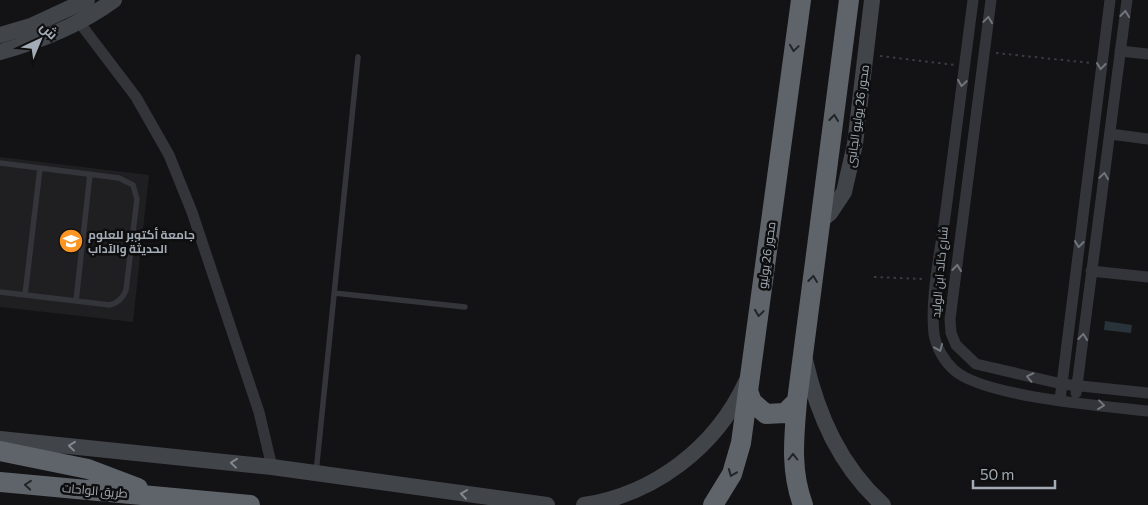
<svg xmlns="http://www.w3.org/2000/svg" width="1148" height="505" viewBox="0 0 1148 505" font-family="Commissioner,Cairo,sans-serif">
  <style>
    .built { fill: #1f1f22 }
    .water { fill: #283439 }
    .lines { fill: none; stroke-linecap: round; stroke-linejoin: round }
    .path { stroke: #393c41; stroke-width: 2; stroke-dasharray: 2.5 4; stroke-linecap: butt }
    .lane { stroke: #34353a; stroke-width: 5.5 }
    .street { stroke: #34353a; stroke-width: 11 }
    .secondary { stroke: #41454a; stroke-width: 16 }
    .highway { stroke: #5f646b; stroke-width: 20 }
    .oneway { stroke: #71767e }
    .oneway2 { stroke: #222426 }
    .oneway3 { stroke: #818890 }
    .labels { text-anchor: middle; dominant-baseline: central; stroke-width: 5; stroke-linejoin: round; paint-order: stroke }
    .street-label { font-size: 12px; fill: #a3acb6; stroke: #0e0e0f }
    .poi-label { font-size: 12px; font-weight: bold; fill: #a3acb6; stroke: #0e0e0f; text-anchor: start }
  </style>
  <rect width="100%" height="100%" fill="#131315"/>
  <path class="built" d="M0,157L149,175L133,322L0,307Z"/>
  <path class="water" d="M1105,321L1132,325L1131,333L1104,330Z"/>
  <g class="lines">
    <path class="path" d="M996,53L1091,63
      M880,56L955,65
      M874,277L924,279"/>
    <path class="lane" d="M0,163L119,178L133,185L137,199L126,290C123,298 118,303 110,305L0,292
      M334,293L465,307
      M25,295L40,168
      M76,301L90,174
      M316,473L358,57"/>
    <path class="street" d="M973,0C964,73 954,145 945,217C940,253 930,298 934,334C936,347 944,361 954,370C984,397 1104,406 1148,411
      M991,0L950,319L951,333L956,345L976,364L1062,384L1148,393
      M79,22L136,97L169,155L192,212L259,412L272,467
      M1120,51L1148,54
      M1110,134L1148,139
      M1091,271L1148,277
      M1076,393L1127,0
      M1060,400L1110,0"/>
    <path class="secondary" d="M0,35L31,26L87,0
      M0,52C40,41 81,24 114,0
      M819,222L830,213L844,192L855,144L872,0
      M805,360C818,416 840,466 883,505
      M0,439L272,467L547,505
      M584,505C655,494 716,447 746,382"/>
    <path class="highway" d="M748,391L752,402L766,414L785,413L797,401
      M0,451L88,469L138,488
      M0,482L250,505
      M713,505L732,474L741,443L801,0
      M803,505C790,470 794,437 797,401L849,0"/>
  </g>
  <defs><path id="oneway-chevron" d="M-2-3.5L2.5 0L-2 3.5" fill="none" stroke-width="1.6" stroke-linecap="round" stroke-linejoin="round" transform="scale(1.25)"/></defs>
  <g class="oneway">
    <use href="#oneway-chevron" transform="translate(1125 14) rotate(-83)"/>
    <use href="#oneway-chevron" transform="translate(988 20) rotate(-82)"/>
    <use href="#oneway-chevron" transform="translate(1101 66) rotate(97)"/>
    <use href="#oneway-chevron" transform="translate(962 83) rotate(98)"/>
    <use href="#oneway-chevron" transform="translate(1104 176) rotate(-82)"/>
    <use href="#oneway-chevron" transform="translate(1079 244) rotate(97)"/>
    <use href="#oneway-chevron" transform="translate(957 268) rotate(-83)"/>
    <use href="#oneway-chevron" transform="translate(1083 337) rotate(-83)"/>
    <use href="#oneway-chevron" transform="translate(939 348) rotate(68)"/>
    <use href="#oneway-chevron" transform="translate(1030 377) rotate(-168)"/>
    <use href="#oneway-chevron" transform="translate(1101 405) rotate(7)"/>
  </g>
  <g class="oneway2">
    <use href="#oneway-chevron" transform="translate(794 48) rotate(98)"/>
    <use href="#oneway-chevron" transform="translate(834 118) rotate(-83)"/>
    <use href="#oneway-chevron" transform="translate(813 279) rotate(-83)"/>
    <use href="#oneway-chevron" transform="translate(759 313) rotate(98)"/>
    <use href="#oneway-chevron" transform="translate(793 457) rotate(-90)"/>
    <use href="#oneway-chevron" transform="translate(732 473) rotate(112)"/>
    <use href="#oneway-chevron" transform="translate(28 485) rotate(-175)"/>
  </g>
  <g class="oneway3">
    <use href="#oneway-chevron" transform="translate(72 446) rotate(-174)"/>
    <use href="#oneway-chevron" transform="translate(234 463) rotate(-174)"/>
    <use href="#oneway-chevron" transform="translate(464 494) rotate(-172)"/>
  </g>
  <defs>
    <g id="university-disc" transform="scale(1.25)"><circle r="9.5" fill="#fb9624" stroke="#0e0e0f"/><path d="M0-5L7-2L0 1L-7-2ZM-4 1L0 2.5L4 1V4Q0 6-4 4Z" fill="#fff"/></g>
  </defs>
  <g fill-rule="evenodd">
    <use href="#university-disc" x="71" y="241"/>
  </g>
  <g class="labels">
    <g class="street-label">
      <text transform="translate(857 116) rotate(-82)">محور 26 يوليو الجانبى</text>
      <text transform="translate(766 255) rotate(-82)">محور 26 يوليو</text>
      <text transform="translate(939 272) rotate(-85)">شارع خالد ابن الوليد</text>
      <text transform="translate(95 490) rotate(5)">طريق الواحات</text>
    </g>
    <g class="poi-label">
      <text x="88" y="234">جامعة أكتوبر للعلوم<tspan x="88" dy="14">الحديثة والآداب</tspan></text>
    </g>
  </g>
  <g transform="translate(40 40) rotate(44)" stroke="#0e0e0f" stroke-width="4" paint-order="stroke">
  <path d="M0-4L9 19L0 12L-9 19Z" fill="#a3acb6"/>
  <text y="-8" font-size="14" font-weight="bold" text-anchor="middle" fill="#a3acb6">ش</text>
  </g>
  <path d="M973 480v8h82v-8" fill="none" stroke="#a3acb6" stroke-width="2.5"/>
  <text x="980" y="480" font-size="15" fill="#a3acb6" stroke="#0e0e0f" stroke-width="4" paint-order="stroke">50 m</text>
</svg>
